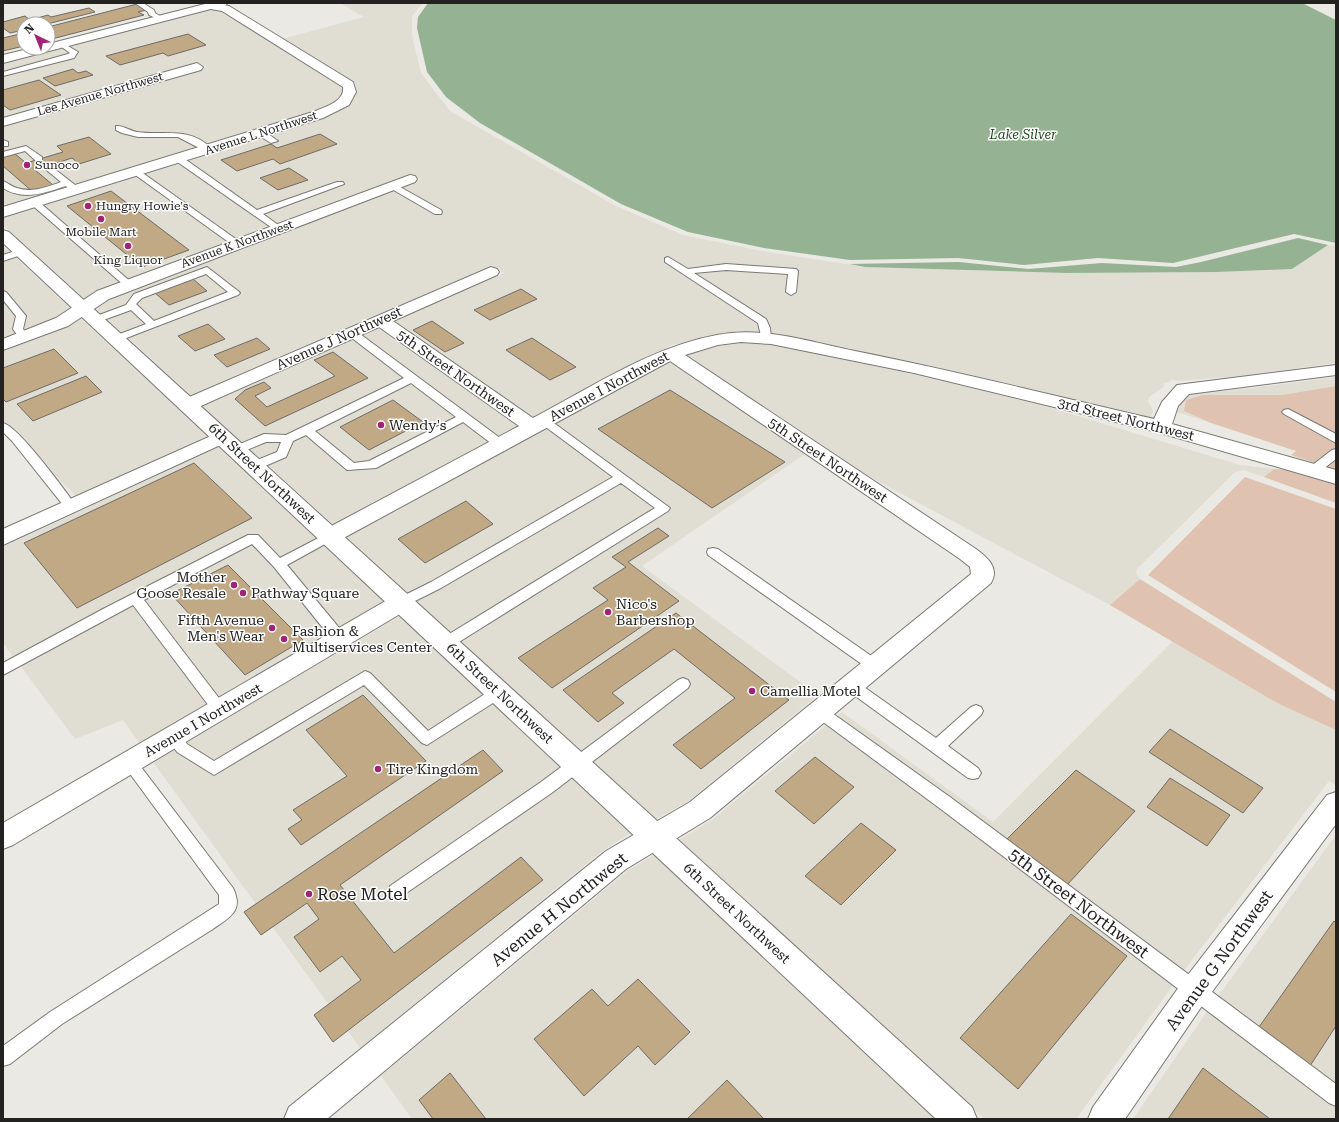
<svg xmlns="http://www.w3.org/2000/svg" width="1339" height="1122" viewBox="0 0 1339 1122" font-family="'Roboto Serif',serif">
  <style>
    .built { fill: #e0ded2 }
    .green { fill: #e0c2b0 }
    .water { fill: #95b392 }
    .building { fill: #c2a986; stroke: #6e6b67 }
    .lines { fill: none; stroke-linecap: round; stroke-linejoin: round }
    .lane-casing { stroke: #797874; stroke-width: 2 }
    .street-casing { stroke: #797874; stroke-width: 2 }
    .secondary-casing { stroke: #797874; stroke-width: 2 }
    .highway-casing { stroke: #797874; stroke-width: 2 }
    .lane { fill: #fff; fill-rule: evenodd }
    .street { fill: #fff; fill-rule: evenodd }
    .secondary { fill: #fff; fill-rule: evenodd }
    .highway { fill: #fff; fill-rule: evenodd }
    .poi-dot { fill: #a22375; stroke: #fff; stroke-width: 1.5 }
    .labels { text-anchor: middle; dominant-baseline: central; stroke-width: 3; stroke-linejoin: round; paint-order: stroke }
    .far-street-label { font-size: 12px; fill: #232221; stroke: #fff }
    .far-poi-label { font-size: 12px; fill: #232221; stroke: #fff; text-anchor: start }
    .far-water-label { font-size: 13px; font-style: italic; fill: #1f491d; stroke: #fff }
    .street-label { font-size: 14px; fill: #232221; stroke: #fff }
    .poi-label { font-size: 14px; fill: #232221; stroke: #fff; text-anchor: start }
    .near-poi-label { font-size: 17px; fill: #232221; stroke: #fff; text-anchor: start }
    .near-street-label { font-size: 17px; fill: #232221; stroke: #fff }
  </style>
  <rect width="100%" height="100%" fill="#eae9e4"/>
  <path class="built" d="M340,3H423L412,16V35L419,65L421,73L450,111L616,206L683,235L762,251L865,267L1067,273L1217,272L1292,269L1328,245L1336,246V363L1241,376L1177,381L1173,379L1169,382L1163,383L1165,386L1149,397L1148,401L1153,411L1151,416L1155,417L1157,427L1041,393L926,365L773,334L740,332L712,335L672,345L533,417L394,321L504,273L492,265L192,396L94,307L109,298L168,275L421,179L411,174L158,268L98,291L85,299L3,225V216L322,117L350,104L357,92L355,83L282,39L364,17Z
    M210,9L220,10L342,86L343,92L337,101L313,113L3,208V126L207,67L200,63L3,119V62Z
    M3,246L70,308L55,319L3,339Z
    M79,317L207,436L76,496L9,432L3,435V351L66,326Z
    M378,328L517,426L333,524L202,406Z
    M743,343L771,344L912,374L1038,404L1240,465L1274,469L1264,477L1244,470L1235,472L1137,569L1136,573L1140,579L1110,605L859,471L686,355L721,346Z
    M671,361L805,454L642,566L818,695L690,800L656,819L347,537Z
    M1336,377V386L1282,395H1203L1184,411L1211,423L1174,411L1172,406L1187,394L1254,388Z
    M218,447L384,601L140,744L123,720L75,739L3,643V547Z
    M400,616L631,833L605,849L360,1048L153,762Z
    M1173,641L1279,704L1336,730V785L1329,781L1179,977L1076,1119H985L679,840L712,820L842,712L993,822Z
    M1336,835V1119H1133L1213,1003Z
    M654,855L935,1119H412L381,1076L627,871Z"/>
  <path class="green" d="M1336,386V470L1291,455L1296,451L1211,423L1184,411L1186,400L1203,395H1282Z
    M1274,469L1291,470L1297,474L1299,472L1336,483V503L1264,477Z
    M1245,477L1336,509V692L1148,575Z
    M1140,579L1336,702V730L1279,704L1110,605Z"/>
  <path class="water" d="M428,3H1302L1336,20V243L1294,234L1173,263L1098,258L1024,265L958,258L850,260L764,248L688,232L621,204L480,123L446,97L427,72L417,28L418,17Z
    M1298,238L1328,245L1292,269L1217,272L1067,273L865,267L839,262L849,264L959,262L1028,269L1102,263L1176,267L1201,262Z"/>
  <path class="building" d="M137,4L147,10L138,12L144,15L48,40V27Z
    M89,8L95,12L47,24H24V30L10,33L3,28V22L25,16L30,20L48,15L51,17Z
    M24,33V46L3,51V38Z
    M188,34L206,45L168,56L163,53L120,65L106,56Z
    M73,69L78,73L86,71L93,75L55,86L43,78Z
    M39,80L61,95L10,110L3,105V90Z
    M320,134L337,144L280,164L273,159L237,171L221,160L271,144L277,148Z
    M89,137L111,154L79,164L72,158L35,170L53,185L33,192L3,166V156L14,153L26,163L63,152L57,146Z
    M289,168L308,180L278,190L260,178Z
    M111,191L189,250L142,267L67,206Z
    M193,279L207,291L169,305L155,293Z
    M521,289L537,299L490,320L474,310Z
    M432,321L464,343L445,352L413,330Z
    M208,324L225,339L195,351L178,336Z
    M257,338L270,349L227,367L214,355Z
    M532,338L576,367L550,380L506,350Z
    M54,349L78,373L6,402L3,399V368Z
    M333,352L368,378L265,426L235,399L245,390L264,382L271,388L255,396L267,407L335,376L314,360Z
    M86,376L102,392L33,421L17,404Z
    M670,390L785,462L712,508L598,429Z
    M393,400L423,422L369,450L340,427Z
    M194,463L252,518L77,608L24,543Z
    M466,501L493,524L425,563L398,539Z
    M658,528L669,536L628,562L679,601L552,688L518,658L608,600L593,588L626,567L612,557Z
    M228,565L303,640L245,675L171,594Z
    M676,613L789,700L701,769L673,745L735,698L674,649L612,693L624,703L598,722L563,690Z
    M363,695L426,761L301,845L288,829L302,820L293,810L347,776L306,730Z
    M1170,729L1263,788L1243,813L1149,752Z
    M483,750L503,771L340,885L394,953L521,857L543,880L333,1042L314,1015L361,980L342,956L320,972L294,937L319,919L307,903L261,935L244,912Z
    M815,757L854,787L814,824L775,791Z
    M1076,770L1135,811L1067,885L1007,839Z
    M1170,778L1230,815L1207,846L1147,807Z
    M861,823L896,850L841,905L805,876Z
    M1071,914L1127,956L1018,1089L960,1038Z
    M1334,921L1336,923V1026L1310,1066L1259,1027Z
    M638,979L690,1032L655,1065L638,1046L584,1096L534,1039L592,989L608,1006Z
    M1203,1068L1270,1119H1168Z
    M450,1073L486,1119H433L419,1100Z
    M727,1080L764,1119H687Z"/>
  <g class="lines">
    <g class="lane-casing">
      <path id="lane" d="M135,3H143L154,10L155,13L163,18L160,20L149,15L148,12Z
        M59,43H63L78,52L74,58L3,76V72L68,54L70,53L59,45Z
        M116,126C123,125 130,131 137,132C164,136 190,126 212,149L205,151L178,137H138L122,133L116,130Z
        M258,131H264L278,141L271,143L258,135Z
        M3,140L8,142V146H3Z
        M26,146L42,157V161H36L25,151L3,157V152Z
        M176,157H182L257,210L337,182H343L344,184L263,214L281,227L283,229L278,232L176,161Z
        M47,163L75,185V189H69L66,186C45,193 23,201 3,188V181C8,183 12,187 17,188C32,193 47,187 61,182L44,168V164Z
        M137,169L240,242V246H234L134,174V170Z
        M393,183L441,210L442,212L441,214H435L390,188L389,186Z
        M35,200L38,201L132,283L134,285L132,287H126L32,205V201Z
        M21,249L26,252L24,254L3,261V255Z
        M668,257L688,269L726,264L796,269L798,271L796,292L791,295L786,292L788,274L726,270L694,273L766,319L770,328L771,338L770,340H762L758,323L665,262V258Z
        M207,267L238,291L240,293L238,295L116,342L112,341L111,339L112,337L146,324L131,310L95,323L90,320L91,318L126,305L134,294ZM206,274L228,292L154,321L136,304L142,298Z
        M3,291L6,292L26,316L23,329L29,337L28,339H20L13,329L16,316L3,300Z
        M352,330L356,331L504,441L506,444L504,447H496L463,422L376,468L347,470L306,435L293,441L286,457L258,469H250L248,466L250,463L277,452L281,442H266L237,454L233,453L231,450L233,447L264,434L286,435L404,378L348,335L347,333ZM411,383L456,417L369,461L354,463L315,431Z
        M1288,409L1336,434V443L1284,414L1282,412L1284,410Z
        M543,417L547,418L670,508L668,511L451,647L446,648L441,647L439,643L441,639L655,508L621,483L441,588L407,605L402,607L397,605L395,602L397,599L431,582L613,477L539,422L537,420Z
        M3,423C19,427 63,488 75,504L77,507L75,510H67L12,441L3,432Z
        M1336,449V459L1318,473H1310L1308,470L1310,467L1332,450Z
        M330,532L334,533L336,536L334,539L287,565L345,635L347,639L345,643L340,644L335,643L274,567L252,544L144,600L225,706L227,710L225,714L220,716L215,714L133,605L3,675V663L103,609L248,535H258L280,558Z
        M713,548L718,549L880,662L882,666L880,670L875,671L870,670L708,555L707,552L708,549Z
        M365,671L370,673L428,731L494,688L499,686L504,688L506,692L504,696L427,745L422,743L364,685L214,775L177,752L166,737L169,733L174,731L179,733L187,744L214,761Z
        M683,678L688,680L690,684L688,688L553,792L402,896L396,899L390,896L388,891L390,886L541,782L678,680Z
        M852,680L857,682L936,738L971,707L976,705L981,707L983,711L981,715L948,746L978,768L981,773L978,778L973,779L968,778L847,690L845,686L847,682Z
        M820,706L825,708L950,797L1336,1084V1106L1329,1103L938,807L815,716L813,712L815,708Z
        M130,757L135,759L233,888C244,911 230,917 213,929L62,1024L10,1064L3,1066V1046L50,1012L219,904V895L125,767L122,763L125,759Z"/>
    </g>
    <g class="street-casing">
      <path id="street" d="M212,3L229,6L353,82L356,92L349,105L323,118L3,217V207L313,112C324,107 345,102 343,87L222,11L205,8L203,6L205,4Z
        M197,63L203,67L201,70L3,126V118Z
        M410,175L415,176L417,179L415,182L109,299L68,326L3,350V339L56,318L97,291Z
        M491,267L497,269L499,272L497,275L393,321L533,418C592,387 651,347 717,335C763,326 810,342 855,351C956,371 1055,396 1154,419L1162,402L1177,385L1336,365V375L1189,394L1178,406L1172,424L1336,470V484L1157,432L914,373L771,344L741,342L718,345L685,355L976,549C987,557 1000,568 991,583L710,818L626,869L327,1119H284L289,1107L606,851L690,802L971,574L970,567L960,559L670,361L338,541L330,543L322,541L319,536L322,531L519,426L379,327L194,409L187,411L180,409L178,405L180,401Z
        M222,431L229,433L232,437L229,441L3,545V529Z
        M402,594L410,596L413,602L410,608L13,845L3,849V823L394,596Z
        M1336,792V824L1206,1000L1125,1119H1088L1093,1107L1184,980L1327,795Z"/>
    </g>
    <g class="secondary-casing">
      <path id="secondary" d="M209,3H227L226,5L3,63V55L32,48H48V44Z"/>
    </g>
    <g class="highway-casing">
      <path id="highway" d="M3,230L9,232L972,1107L977,1119H936L3,243Z"/>
    </g>
    <use href="#lane" class="lane"/>
    <use href="#street" class="street"/>
    <use href="#secondary" class="secondary"/>
    <use href="#highway" class="highway"/>
  </g>
  <g class="poi-dot">
    <circle cx="27" cy="165" r="4"/>
    <circle cx="88" cy="206" r="4"/>
    <circle cx="101" cy="219" r="4"/>
    <circle cx="128" cy="246" r="4"/>
    <circle cx="381" cy="425" r="4"/>
    <circle cx="234" cy="585" r="4"/>
    <circle cx="243" cy="593" r="4"/>
    <circle cx="608" cy="612" r="4"/>
    <circle cx="272" cy="628" r="4"/>
    <circle cx="284" cy="639" r="4"/>
    <circle cx="752" cy="691" r="4"/>
    <circle cx="378" cy="769" r="4"/>
    <circle cx="309" cy="894" r="4"/>
  </g>
  <g class="labels">
    <g class="far-street-label">
      <text transform="translate(100 94) rotate(-16)">Lee Avenue Northwest</text>
      <text transform="translate(261 133) rotate(-18)">Avenue L Northwest</text>
      <text transform="translate(237 244) rotate(-20)">Avenue K Northwest</text>
    </g>
    <g class="far-poi-label">
      <text x="35" y="165">Sunoco</text>
      <text x="96" y="206">Hungry Howie's</text>
      <text x="101" y="232" text-anchor="middle">Mobile Mart</text>
      <text x="128" y="260" text-anchor="middle">King Liquor</text>
    </g>
    <g class="far-water-label">
      <text x="1023" y="134">Lake Silver</text>
    </g>
    <g class="street-label">
      <text transform="translate(339 338) rotate(-24)">Avenue J Northwest</text>
      <text transform="translate(456 373) rotate(35)">5th Street Northwest</text>
      <text transform="translate(609 386) rotate(-28)">Avenue I Northwest</text>
      <text transform="translate(1126 419) rotate(14)">3rd Street Northwest</text>
      <text transform="translate(828 460) rotate(34)">5th Street Northwest</text>
      <text transform="translate(262 473) rotate(43)">6th Street Northwest</text>
      <text transform="translate(500 693) rotate(43)">6th Street Northwest</text>
      <text transform="translate(203 720) rotate(-30)">Avenue I Northwest</text>
      <text transform="translate(737 913) rotate(43)">6th Street Northwest</text>
    </g>
    <g class="poi-label">
      <text x="389" y="425">Wendy's</text>
      <text x="226" y="577" text-anchor="end">Mother<tspan x="226" dy="16">Goose Resale</tspan></text>
      <text x="251" y="593">Pathway Square</text>
      <text x="616" y="604">Nico's<tspan x="616" dy="16">Barbershop</tspan></text>
      <text x="264" y="620" text-anchor="end">Fifth Avenue<tspan x="264" dy="16">Men's Wear</tspan></text>
      <text x="292" y="631">Fashion &amp;<tspan x="292" dy="16">Multiservices Center</tspan></text>
      <text x="760" y="691">Camellia Motel</text>
      <text x="386" y="769">Tire Kingdom</text>
    </g>
    <g class="near-poi-label">
      <text x="317" y="894">Rose Motel</text>
    </g>
    <g class="near-street-label">
      <text transform="translate(1079 903) rotate(37)">5th Street Northwest</text>
      <text transform="translate(559 909) rotate(-39)">Avenue H Northwest</text>
      <text transform="translate(1219 960) rotate(-54)">Avenue G Northwest</text>
    </g>
  </g>
  <rect width="1339" height="1122" fill="none" stroke="#232221" stroke-width="8"/>
  <g transform="translate(36 36) rotate(317)"><circle r="19" fill="#ffffff" stroke="#a7a7a6"/>
  <path d="M0-3L7 15L0 10L-7 15Z" fill="#a22375"/>
  <text y="-6" font-size="11" font-weight="bold" text-anchor="middle" fill="#232221">N</text>
  </g>
</svg>
